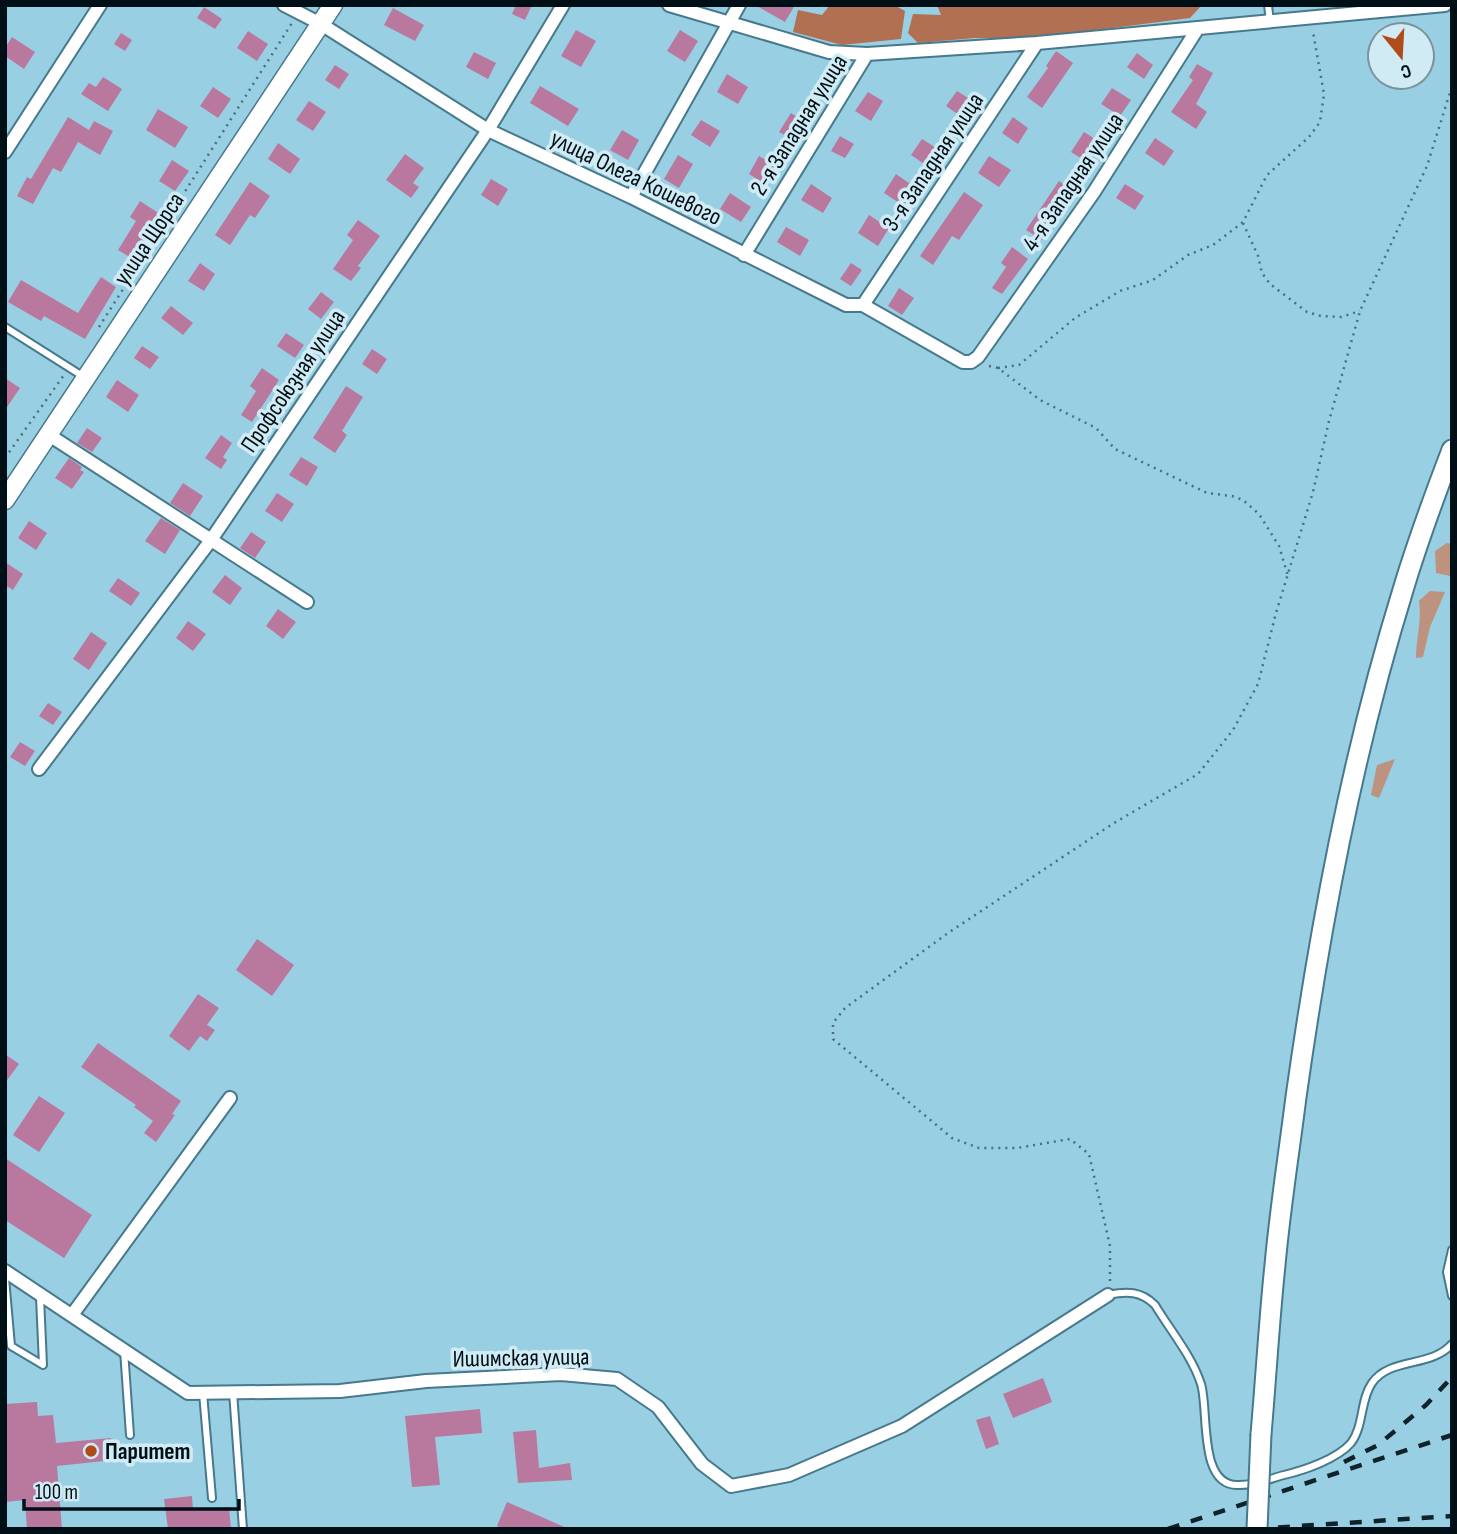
<svg xmlns="http://www.w3.org/2000/svg" width="1457" height="1534" viewBox="0 0 1457 1534" font-family="'Sofia Sans Condensed',sans-serif">
  <style>
    .green { fill: #bd927f }
    .forest { fill: #b27053 }
    .building { fill: #b9799f }
    .lines { fill: none; stroke-linecap: round; stroke-linejoin: round }
    .lane-casing { stroke: #46798c; stroke-width: 10 }
    .street-casing { stroke: #46798c; stroke-width: 16 }
    .secondary-casing { stroke: #46798c; stroke-width: 21 }
    .primary-casing { stroke: #46798c; stroke-width: 23 }
    .path { stroke: #4c6f7c; stroke-width: 2.5; stroke-dasharray: 2 5; stroke-linecap: butt }
    .lane { stroke: #fff; stroke-width: 6 }
    .street { stroke: #fff; stroke-width: 12 }
    .secondary { stroke: #fff; stroke-width: 18 }
    .primary { stroke: #fff; stroke-width: 19 }
    .rail { stroke: #10232b; stroke-width: 4.5; stroke-dasharray: 12 12; stroke-linecap: butt }
    .primary-bridge-casing { stroke: #46798c; stroke-width: 23; stroke-linecap: butt }
    .primary-bridge { stroke: #fff; stroke-width: 19 }
    .poi-dot { fill: #b04c19; stroke: #d1ebf5; stroke-width: 2.5 }
    .labels { text-anchor: middle; dominant-baseline: central; stroke-width: 7; stroke-linejoin: round; paint-order: stroke }
    .street-label { font-size: 24px; fill: #000f16; stroke: #d1ebf5 }
    .poi-label { font-size: 24px; font-weight: bold; fill: #000f16; stroke: #d1ebf5; text-anchor: start }
  </style>
  <rect width="100%" height="100%" fill="#99cfe3"/>
  <path class="green" d="M1447,543L1452,544V573L1450,576L1436,573L1435,551Z
    M1430,591L1445,592L1430,627L1423,657L1416,658C1416,639 1422,620 1419,601Z
    M1395,759L1379,798L1371,795L1377,765Z"/>
  <path class="forest" d="M830,5H894L905,11L901,39L842,45L793,32L798,10L822,15Z
    M937,5H1202L1190,18L1035,38H975L918,43L908,33L913,14L941,15Z"/>
  <path class="building" d="M516,5H532L525,20L512,14Z
    M755,5H795L785,22Z
    M204,7L222,19L215,29L197,18Z
    M393,8L424,25L415,41L384,25Z
    M576,30L596,41L581,67L561,56Z
    M680,30L698,41L685,62L667,51Z
    M248,31L268,44L257,61L237,48Z
    M121,33L132,40L125,51L114,44Z
    M12,37L35,52L24,69L5,56V48Z
    M1056,51L1073,63L1042,108L1027,97L1048,68L1046,66Z
    M474,52L496,63L488,79L466,67Z
    M1137,53L1153,65L1144,79L1127,67Z
    M1197,64L1213,73L1196,104L1207,112L1196,129L1171,112L1193,80L1189,77Z
    M335,65L349,74L339,89L325,80Z
    M727,74L748,87L738,104L717,92Z
    M103,77L122,89L108,111L81,94L89,83L96,87Z
    M540,86L579,109L568,126L530,103Z
    M213,87L231,99L218,118L200,106Z
    M1112,88L1131,100L1120,116L1101,104Z
    M957,91L973,101L962,117L946,106Z
    M868,92L883,101L871,121L855,111Z
    M309,101L326,112L313,131L296,120Z
    M158,109L188,127L175,148L146,130Z
    M791,113L803,121L792,139L779,132Z
    M68,117L89,130L94,121L113,131L100,155L78,142L61,172L53,168L33,204L17,196L27,177L31,179Z
    M1013,117L1028,128L1018,144L1002,133Z
    M701,120L720,131L710,147L691,135Z
    M622,130L639,140L628,160L610,150Z
    M1084,132L1103,144L1090,164L1071,152Z
    M840,136L854,144L845,158L831,151Z
    M1155,138L1174,151L1164,166L1145,153Z
    M922,139L941,151L930,168L911,155Z
    M278,143L300,159L290,174L268,159Z
    M405,154L424,168L413,183L419,187L411,198L386,180Z
    M678,155L693,164L679,188L664,179Z
    M759,156L776,166L765,184L749,174Z
    M989,156L1011,170L999,187L978,173Z
    M172,160L189,171L175,191L159,181Z
    M896,174L916,188L904,206L884,193Z
    M491,179L508,189L498,206L481,195Z
    M1059,181L1073,191L1052,221L1054,222L1042,240L1026,230Z
    M250,182L270,196L255,218L250,215L230,245L215,235Z
    M811,184L832,198L823,213L801,200Z
    M1125,184L1144,196L1135,210L1116,198Z
    M964,192L983,205L959,240L952,236L933,265L920,256Z
    M730,193L751,207L741,222L720,209Z
    M140,201L160,214L133,259L118,250L136,221L130,217Z
    M869,215L889,228L878,246L858,233Z
    M358,220L380,236L358,266L361,268L351,281L333,269L353,240L347,235Z
    M786,227L809,240L800,256L777,242Z
    M1012,247L1028,259L1002,294L992,288L1006,267L1001,263Z
    M200,263L215,274L204,291L188,281Z
    M851,263L862,270L851,286L840,279Z
    M101,277L116,287L85,339L44,316L41,321L8,302L21,280L78,313Z
    M899,288L914,298L902,315L888,306Z
    M321,292L334,302L321,319L308,309Z
    M171,306L193,323L183,335L161,318Z
    M286,333L304,345L295,358L277,346Z
    M142,346L159,357L150,369L134,358Z
    M372,349L387,359L377,374L362,364Z
    M262,368L279,380L252,422L241,415L256,391L250,386Z
    M5,378L20,388L5,410Z
    M117,380L139,395L128,412L106,397Z
    M346,386L363,397L342,431L347,435L335,453L313,438Z
    M87,428L102,438L92,452L77,443Z
    M221,435L232,443L223,457L227,460L221,469L205,458Z
    M301,457L318,467L307,486L289,475Z
    M69,458L82,467L80,470L84,472L72,489L55,478Z
    M183,483L203,496L190,516L170,503Z
    M277,493L294,504L282,522L265,511Z
    M161,518L180,530L165,554L145,541Z
    M29,521L47,533L36,550L18,538Z
    M251,532L266,542L255,558L240,548Z
    M5,562L23,574L13,590L5,585Z
    M225,575L242,588L230,605L212,592Z
    M118,578L140,593L131,606L109,591Z
    M278,609L296,622L283,639L266,626Z
    M188,621L206,634L193,651L176,638Z
    M91,632L107,643L89,670L73,659Z
    M48,703L62,712L53,725L39,716Z
    M20,742L35,751L25,766L10,757Z
    M257,939L294,965L272,996L236,970Z
    M198,994L219,1008L207,1025L215,1030L207,1041L200,1036L189,1051L169,1036Z
    M98,1043L181,1101L172,1114L175,1115L156,1142L144,1133L153,1121L134,1107L136,1105L81,1067Z
    M5,1054L19,1064L5,1083Z
    M39,1096L65,1113L39,1152L13,1135Z
    M5,1158L92,1215L64,1258L5,1220Z
    M1043,1378L1052,1402L1013,1418L1003,1394Z
    M37,1402L38,1416L53,1415L56,1443L111,1438L114,1460L57,1466L62,1529H27L25,1500L5,1502V1404Z
    M480,1409L482,1433L435,1437L440,1485L412,1487L405,1416Z
    M990,1416L999,1444L986,1449L976,1420Z
    M536,1430L539,1468L570,1463L572,1480L518,1483L513,1432Z
    M192,1496L193,1510L229,1507L231,1529H168L164,1499Z
    M507,1502L528,1511L569,1529H503L497,1526Z"/>
  <g class="lines">
    <g class="lane-casing">
      <path id="lane" d="M1268,5L1270,22
        M5,327L84,377
        M1452,1250L1447,1272L1452,1296
        M5,1278L11,1346L43,1365L40,1297
        M1108,1295C1127,1291 1141,1291 1155,1305C1170,1330 1192,1356 1201,1384C1209,1410 1198,1485 1237,1485C1253,1486 1269,1479 1284,1475C1305,1470 1337,1459 1351,1443C1364,1426 1360,1400 1372,1383C1390,1357 1431,1368 1452,1344
        M124,1350L130,1435
        M233,1392L243,1529
        M203,1393L212,1498"/>
    </g>
    <g class="street-casing">
      <path id="street" d="M284,5L321,24L488,130L631,197L846,305H863L963,362H971L978,357L1094,192L1198,28
        M669,5L829,52L867,54L1037,43L1445,5
        M5,152L100,5
        M631,197L739,5
        M744,255L867,54
        M863,305L1037,43
        M49,435L307,602
        M39,769L211,540L488,130L563,5
        M5,1271L188,1393L340,1391L426,1381L561,1374L617,1379L658,1407L702,1464L731,1486L789,1475L902,1426L1108,1295
        M72,1315L230,1098"/>
    </g>
    <g class="secondary-casing">
      <path id="secondary" d="M5,500L333,5"/>
    </g>
    <g class="primary-casing">
      <path id="primary" d="M1261,1434C1266,1378 1269,1322 1275,1265C1280,1209 1289,1153 1296,1097C1320,927 1352,755 1403,590C1417,543 1434,497 1452,450"/>
    </g>
    <path class="path" d="M1243,223L1258,256L1262,273L1270,284L1307,312L1321,316L1341,317L1360,311
      M99,327L292,23
      M989,366L998,368L1040,400L1096,428L1115,449L1207,493L1232,496L1243,500L1259,514L1279,546L1288,576
      M998,368L1019,365L1075,318L1120,291L1153,280L1188,255L1213,245L1243,222L1267,175L1309,137L1320,122L1324,94L1313,32
      M5,458L64,375
      M1110,1281V1246L1089,1154L1070,1139L1017,1148H979L952,1138L833,1039V1023L845,1008L948,933L1114,823L1198,774L1233,730L1258,684L1276,613L1313,492L1329,421L1360,311L1427,166L1452,86"/>
    <use href="#lane" class="lane"/>
    <use href="#street" class="street"/>
    <use href="#secondary" class="secondary"/>
    <use href="#primary" class="primary"/>
    <path class="rail" d="M1344,1462L1378,1445L1426,1405L1452,1377
      M1168,1529L1452,1435
      M1254,1529L1452,1516"/>
    <g class="primary-bridge-casing">
      <path id="primary-bridge" d="M1257,1529L1261,1434"/>
    </g>
    <use href="#primary-bridge" class="primary-bridge"/>
  </g>
  <circle class="poi-dot" cx="91" cy="1451" r="7"/>
  <g class="labels">
    <g class="street-label">
      <text transform="translate(799 125) rotate(-58)">2-я Западная улица</text>
      <text transform="translate(933 162) rotate(-56)">3-я Западная улица</text>
      <text transform="translate(636 178) rotate(26)">улица Олега Кошевого</text>
      <text transform="translate(1073 182) rotate(-56)">4-я Западная улица</text>
      <text transform="translate(149 239) rotate(-56)">улица Щорса</text>
      <text transform="translate(293 381) rotate(-56)">Профсоюзная улица</text>
      <text transform="translate(521 1358) rotate(-1)">Ишимская улица</text>
    </g>
    <g class="poi-label">
      <text x="105" y="1451">Паритет</text>
    </g>
  </g>
  <rect width="1457" height="1534" fill="none" stroke="#000f16" stroke-width="14"/>
  <g transform="translate(1401 56) rotate(162)"><circle r="33" fill="#d1ebf5" stroke="#7d939c" stroke-width="2"/>
  <path d="M0-5L12 26L0 18L-12 26Z" fill="#b04c19"/>
  <text y="-10" font-size="19" font-weight="bold" text-anchor="middle" fill="#000f16">С</text>
  </g>
  <path d="M24 1499v10h215v-10" fill="none" stroke="#000f16" stroke-width="3.5"/>
  <text x="35" y="1499" font-size="21" fill="#000f16" stroke="#d1ebf5" stroke-width="5" paint-order="stroke">100 m</text>
</svg>
